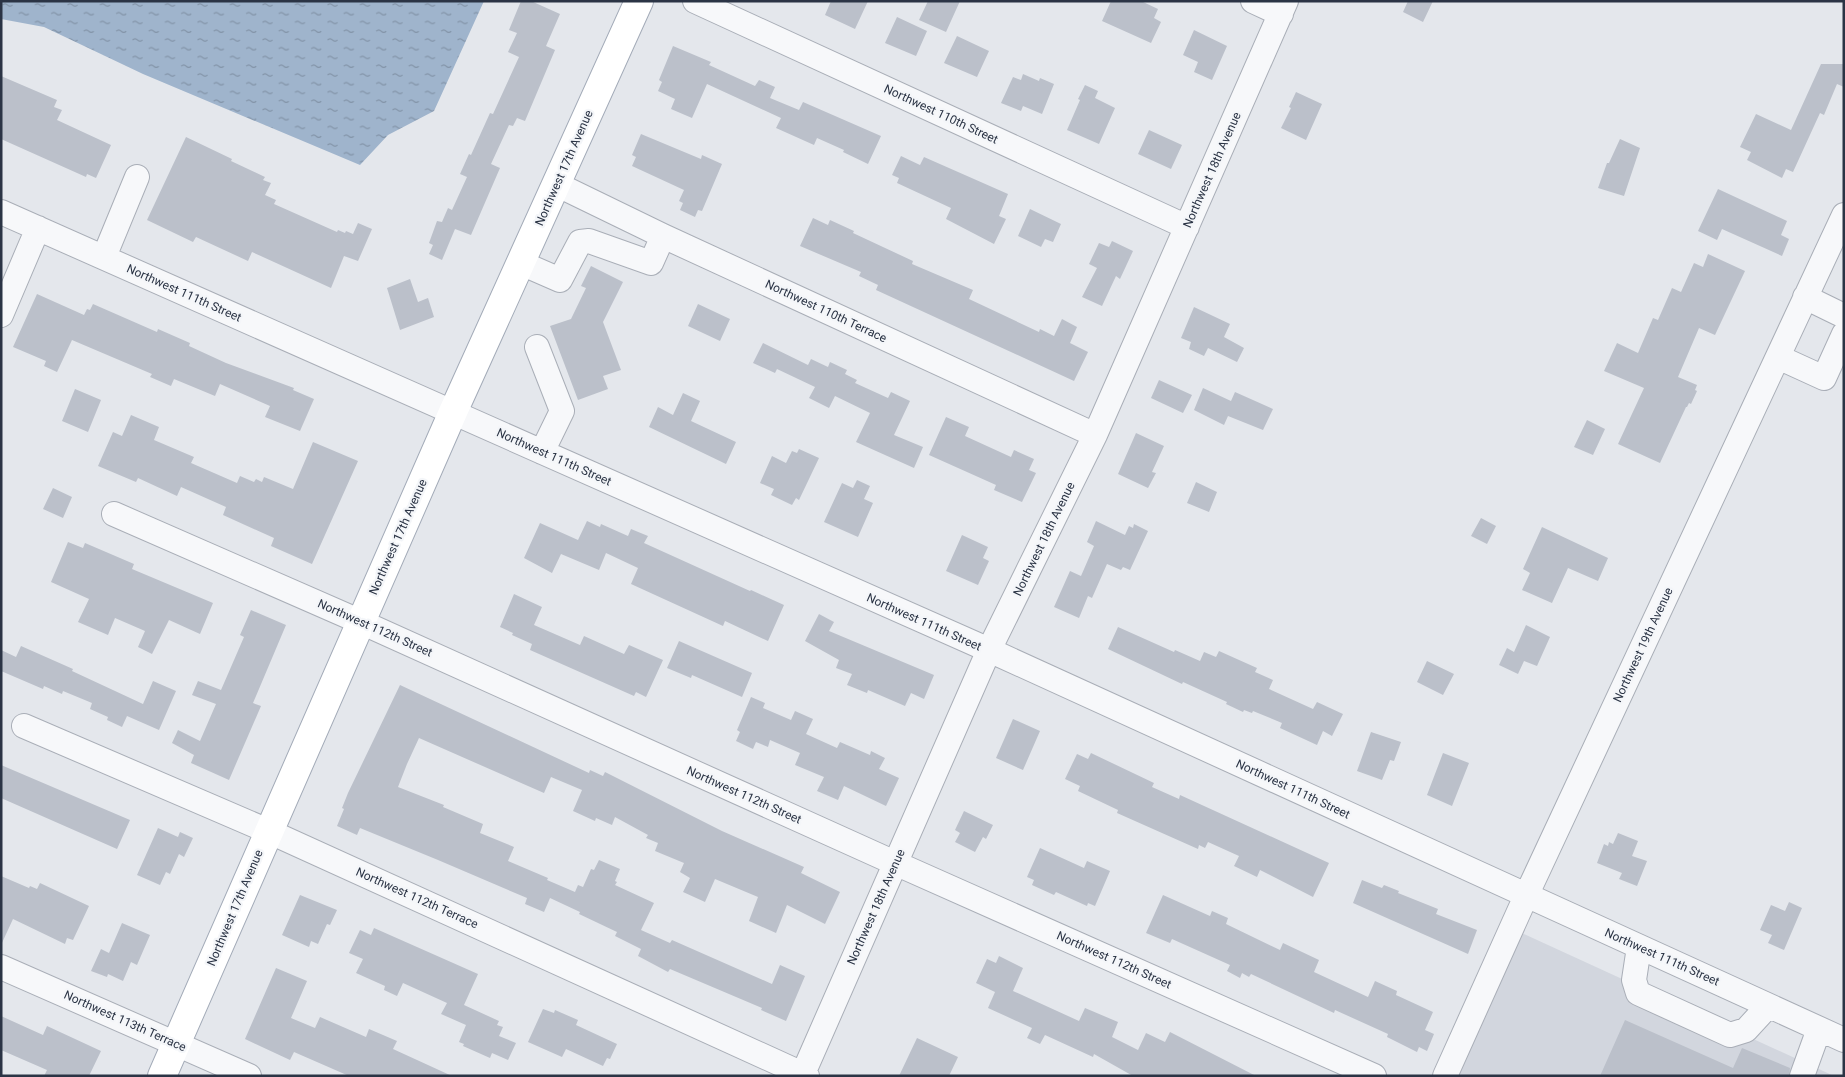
<svg xmlns="http://www.w3.org/2000/svg" width="1845" height="1077" viewBox="0 0 1845 1077" font-family="Roboto,sans-serif">
  <style>
    .built { fill: #d2d6de }
    .water { fill: url(#water-ripples) }
    .building { fill: #bbc0ca }
    .lines { fill: none; stroke-linecap: round; stroke-linejoin: round }
    .minor-casing { stroke: #a9aeb7; stroke-width: 26 }
    .major-casing { stroke: #a3abb8; stroke-width: 30 }
    .minor { stroke: #f7f8fa; stroke-width: 24 }
    .major { stroke: #fff; stroke-width: 28 }
    .labels { text-anchor: middle; dominant-baseline: central; stroke-width: 4.5; stroke-linejoin: round; paint-order: stroke }
    .street-label { font-size: 12px; fill: #2b3445; stroke: #f4f6f9 }
  </style>
  <defs>
    <pattern id="water-ripples" width="26" height="14" patternUnits="userSpaceOnUse" patternTransform="scale(1.25)"><rect width="26" height="14" fill="#9fb4cc"/><path d="M2 4q2-2 4 0t4 0M15 11q2-2 4 0t4 0" fill="none" stroke="#8293a7"/></pattern>
  </defs>
  <rect width="100%" height="100%" fill="#e4e7ec"/>
  <path class="built" d="M1515,930L1834,1076H1452Z"/>
  <path class="water" d="M1,1H484L434,111L388,135L360,165L143,74L44,27L1,19Z"/>
  <path class="building" d="M521,1H531L560,14L546,46L555,50L525,121L517,118L513,126L509,125L491,164L500,168L471,235L455,229L442,260L429,254L433,245L429,243L437,221L442,222L448,208L452,210L467,177L460,174L469,154L471,155L490,113L493,114L519,57L508,52L517,33L509,30Z
    M831,1H868L855,29L825,15Z
    M928,1H960L946,32L919,20Z
    M1111,1H1141L1158,9L1154,18L1161,22L1151,43L1102,21Z
    M1408,1H1433L1423,22L1403,12Z
    M897,17L927,31L916,56L885,43Z
    M1194,30L1227,46L1212,80L1194,72L1198,62L1183,55Z
    M957,36L989,51L977,77L944,63Z
    M673,46L711,62L709,65L755,86L759,80L775,87L770,98L799,110L803,102L881,136L868,164L843,152L844,150L817,138L814,145L776,128L781,118L707,84L692,118L671,109L675,99L658,91L662,82L659,80Z
    M1821,64H1844V87L1837,84L1824,115L1820,113L1793,172L1786,169L1782,178L1747,160L1751,152L1740,147L1756,114L1791,130Z
    M1023,74L1039,81L1040,78L1054,84L1042,114L1023,106L1021,111L1001,103L1013,77L1021,80Z
    M1,76L57,100L54,107L62,110L57,120L111,145L96,178L87,174L86,177L1,139Z
    M1085,85L1098,91L1095,98L1115,108L1099,144L1067,130L1080,100L1078,99Z
    M1296,92L1322,104L1306,140L1281,128L1291,108L1289,107Z
    M1149,130L1182,145L1171,169L1138,154Z
    M641,134L701,159L702,155L722,164L702,211L698,210L695,217L680,210L683,203L679,201L684,190L632,166L636,157L632,155Z
    M186,137L232,159L231,161L265,177L263,180L271,183L265,195L276,200L274,204L337,232L338,230L345,233L346,231L353,234L358,223L372,229L358,261L344,256L331,288L252,252L248,261L196,237L193,242L147,220Z
    M1620,139L1640,148L1624,196L1598,188L1607,163H1609Z
    M901,156L920,165L924,157L1008,194L999,216L1006,219L994,244L946,219L951,208L897,183L899,178L892,175Z
    M1718,189L1787,221L1781,235L1789,239L1782,256L1722,229L1717,240L1698,231Z
    M1030,209L1061,224L1053,242L1045,239L1041,247L1018,236Z
    M813,218L828,225L830,220L854,231L853,233L913,261L912,264L973,290L969,299L1039,332L1040,329L1054,336L1062,319L1077,327L1070,343L1088,352L1074,381L876,290L878,285L859,276L861,272L800,246Z
    M1112,241L1133,251L1120,279L1116,276L1102,306L1082,297L1097,268L1089,264L1099,243L1109,247Z
    M1708,254L1745,271L1715,335L1699,328L1678,377L1697,385L1695,390L1697,391L1691,404L1689,403L1687,407H1686L1660,463L1618,444L1644,388L1604,371L1617,343L1638,353L1653,318L1658,320L1672,288L1681,292L1694,263L1703,267Z
    M591,266L623,282L603,322L621,370L603,376L608,389L578,400L550,326L571,319L586,288L581,286Z
    M410,279L418,302L428,298L434,317L400,330L387,288Z
    M37,294L84,315L87,309L90,310L93,304L157,332L158,329L190,343L189,346L226,363L294,388L293,390L314,399L300,431L265,417L270,406L220,384L215,396L174,379L171,386L150,377L152,374L72,340L57,372L44,366L46,361L13,347Z
    M698,304L730,319L720,341L688,326Z
    M1194,307L1230,324L1224,337L1244,348L1237,362L1208,348L1204,356L1189,349L1191,342L1181,338Z
    M763,343L808,365L811,359L828,367L830,362L847,370L845,374L857,380L855,383L888,398L891,392L910,401L894,435L923,447L914,468L856,442L870,413L835,396L829,408L809,398L815,387L777,369L775,373L753,363Z
    M1159,380L1192,395L1183,413L1151,398Z
    M1203,388L1231,401L1235,392L1273,409L1263,430L1228,416L1224,425L1194,410Z
    M75,389L101,400L88,432L62,421Z
    M683,393L700,401L691,421L736,442L726,464L649,427L658,407L673,415Z
    M131,415L159,427L154,440L194,457L191,463L237,483L240,476L254,482L256,479L262,482L264,477L293,489L313,442L358,461L312,564L271,546L274,538L223,515L226,507L181,487L177,496L138,478L136,482L98,466L113,432L122,436Z
    M946,417L969,427L965,436L1011,457L1014,450L1034,459L1029,470L1036,473L1022,502L994,490L996,485L929,455Z
    M1587,420L1605,429L1593,455L1574,447Z
    M1136,433L1164,446L1152,472L1156,473L1148,488L1118,474Z
    M799,449L819,458L799,500L796,498L792,505L771,495L774,489L760,483L772,456L786,463L792,451L797,453Z
    M857,480L870,486L864,499L873,503L858,537L824,522L842,483L853,488Z
    M1196,482L1217,492L1209,512L1187,503Z
    M53,488L72,497L63,518L43,509Z
    M1481,518L1496,526L1487,544L1471,536Z
    M587,521L600,527L601,524L628,536L631,529L648,536L644,543L750,591L751,590L784,605L768,641L725,621L723,626L631,584L638,568L606,553L599,570L561,554L552,573L524,558L540,523L578,540Z
    M1096,521L1125,535L1129,526L1133,528L1134,524L1148,531L1130,570L1123,567L1121,570L1107,564L1092,598L1088,596L1079,618L1054,607L1070,571L1081,576L1094,546L1087,542Z
    M1542,527L1608,558L1598,581L1568,568L1552,603L1522,590L1530,573L1523,569Z
    M962,535L988,547L983,558L989,561L978,585L946,571Z
    M68,542L83,548L85,543L134,564L132,569L213,603L200,634L169,620L152,654L138,647L145,631L115,618L108,635L78,622L89,599L51,582Z
    M514,594L542,607L534,625L580,645L584,636L624,654L629,645L663,660L646,697L636,692L634,696L530,650L532,644L512,635L513,633L500,627Z
    M251,610L286,625L253,703L261,706L229,780L191,763L194,755L172,743L178,730L200,741L216,704L192,695L198,681L221,690L244,637L240,635Z
    M819,614L834,622L829,631L934,675L924,699L911,693L905,706L868,690L867,693L847,685L852,674L836,668L839,660L805,641Z
    M1526,625L1550,637L1537,666L1524,661L1518,674L1499,665L1507,648L1514,652Z
    M1118,627L1174,652L1175,650L1200,661L1204,652L1216,657L1219,651L1257,668L1255,672L1273,680L1269,689L1313,709L1317,702L1343,714L1332,736L1323,731L1317,745L1280,728L1282,723L1253,711L1252,713L1244,710L1243,712L1226,704L1227,702L1183,682L1182,684L1108,649Z
    M679,641L752,673L742,697L692,675L691,678L667,668Z
    M21,646L73,669L72,671L143,704L153,681L176,691L159,730L127,716L122,727L107,720L108,717L90,709L92,703L63,691L62,694L44,686L43,689L1,671V650L16,657Z
    M1427,661L1454,674L1443,695L1417,682Z
    M400,685L589,773L590,770L603,776L605,772L722,831L804,867L801,873L840,892L825,924L787,905L776,933L749,921L758,897L715,879L705,902L683,892L690,878L680,872L684,863L655,851L658,843L646,838L648,835L615,817L612,825L596,818L595,821L573,811L582,790L551,777L544,793L419,738L407,764L398,787L444,805L443,807L483,824L480,833L514,847L508,861L548,878L547,880L575,892L578,885L583,887L591,869L594,870L599,860L620,869L615,881L617,882L615,885L654,903L641,930L670,943L672,940L772,984L780,965L805,976L786,1021L761,1010L762,1008L670,969L668,972L638,956L641,949L615,936L617,932L579,914L580,912L550,898L544,912L525,904L527,898L438,860L360,828L357,835L337,826L344,809L342,808L348,793Z
    M751,697L765,703L763,708L791,720L795,711L813,719L806,734L837,748L840,742L870,755L871,751L885,758L879,769L899,778L886,806L844,786L838,800L817,791L824,777L795,765L800,753L770,740L768,747L756,742L753,749L736,741L740,732L737,730Z
    M1013,719L1040,731L1023,770L996,758Z
    M1371,732L1401,742L1394,761L1390,760L1382,780L1357,771Z
    M1091,753L1154,783L1152,787L1179,799L1180,795L1329,863L1313,897L1260,870L1257,877L1234,866L1239,856L1208,842L1205,848L1199,845L1198,849L1117,813L1118,810L1078,791L1080,786L1065,779L1077,754L1088,759Z
    M1443,753L1469,763L1452,806L1427,795Z
    M1,765L130,820L117,849L1,798Z
    M964,811L993,825L986,839L983,837L975,852L955,842L960,833L955,830Z
    M158,828L178,837L180,832L193,838L184,857L179,854L170,874L166,872L160,885L137,875Z
    M1618,833L1638,841L1632,856L1647,861L1637,886L1619,879L1622,873L1597,863L1604,844L1608,846L1609,842L1613,844Z
    M1040,848L1084,868L1087,861L1110,871L1095,906L1088,903L1087,906L1056,892L1054,895L1032,885L1034,880L1027,877Z
    M1,876L29,888L30,886L37,889L40,883L89,906L73,940L67,938L65,944L13,919L1,945Z
    M1362,880L1382,888L1384,885L1399,891L1398,893L1438,909L1436,914L1477,930L1468,954L1353,903Z
    M300,895L337,910L330,925L327,924L318,944L311,941L309,947L282,935Z
    M1163,895L1210,916L1212,911L1228,918L1226,924L1280,950L1283,943L1319,960L1314,972L1368,997L1375,981L1397,991L1396,995L1433,1012L1425,1030L1434,1034L1427,1051L1419,1047L1417,1052L1387,1037L1388,1034L1335,1010L1334,1013L1251,974L1249,977L1242,973L1240,978L1227,971L1230,965L1172,939L1170,943L1146,933Z
    M1789,902L1802,908L1784,950L1768,943L1772,935L1760,930L1771,905L1785,911Z
    M122,923L150,935L137,965L131,962L123,981L108,974L107,977L91,971L101,949L109,953Z
    M374,928L478,974L464,1005L499,1021L497,1025L503,1027L499,1036L516,1043L508,1060L492,1053L490,1058L463,1046L464,1044L459,1042L466,1025L441,1014L447,1003L403,983L397,996L384,990L385,986L356,973L363,959L349,953L360,930L371,935Z
    M999,956L1023,968L1013,991L1079,1021L1085,1008L1118,1022L1112,1037L1138,1050L1146,1033L1165,1042L1170,1032L1256,1076H1133L1094,1054L1093,1057L1045,1035L1040,1044L1027,1038L1032,1028L988,1008L995,992L976,983L987,959L996,963Z
    M276,968L307,981L291,1018L315,1028L320,1017L366,1037L369,1029L397,1041L393,1049L452,1076H349L294,1052L290,1060L245,1039Z
    M543,1009L554,1013L555,1010L578,1020L576,1025L617,1044L610,1059L607,1058L603,1066L566,1049L562,1057L528,1042Z
    M1,1016L43,1035L47,1026L101,1051L89,1076H44L47,1070L1,1050Z
    M1625,1020L1733,1068L1742,1048L1790,1068L1789,1076H1600Z
    M917,1038L958,1057L949,1076H899Z"/>
  <g class="lines">
    <g class="minor-casing">
      <path id="minor" d="M695,1L1187,227
        M1253,1L1281,14
        M556,184L663,236L1095,435
        M1,212L989,650L1844,1040
        M104,257L137,177
        M521,263L560,280L580,242L589,241L651,263L663,236
        M1805,297L1844,316
        M1,315L38,228
        M537,347L562,411L542,452
        M1778,357L1824,378L1844,334
        M114,514L361,622L895,863L1374,1076
        M24,726L268,831L807,1076
        M1639,947L1634,980L1638,993L1730,1035L1746,1030L1768,1006
        M1,967L249,1076
        M802,1076L989,650L1095,435L1286,1
        M1445,1076L1526,896L1844,215
        M1802,1076L1819,1029"/>
    </g>
    <g class="major-casing">
      <path id="major" d="M162,1076L453,412L639,1"/>
    </g>
    <use href="#minor" class="minor"/>
    <use href="#major" class="major"/>
  </g>
  <g class="labels">
    <g class="street-label">
      <text transform="translate(941 114) rotate(25)">Northwest 110th Street</text>
      <text transform="translate(564 168) rotate(-66)">Northwest 17th Avenue</text>
      <text transform="translate(1212 170) rotate(-66)">Northwest 18th Avenue</text>
      <text transform="translate(184 293) rotate(24)">Northwest 111th Street</text>
      <text transform="translate(826 311) rotate(25)">Northwest 110th Terrace</text>
      <text transform="translate(554 457) rotate(24)">Northwest 111th Street</text>
      <text transform="translate(398 537) rotate(-66)">Northwest 17th Avenue</text>
      <text transform="translate(1044 539) rotate(-64)">Northwest 18th Avenue</text>
      <text transform="translate(924 622) rotate(24)">Northwest 111th Street</text>
      <text transform="translate(375 628) rotate(24)">Northwest 112th Street</text>
      <text transform="translate(1643 645) rotate(-65)">Northwest 19th Avenue</text>
      <text transform="translate(1293 789) rotate(25)">Northwest 111th Street</text>
      <text transform="translate(744 795) rotate(24)">Northwest 112th Street</text>
      <text transform="translate(417 898) rotate(24)">Northwest 112th Terrace</text>
      <text transform="translate(876 907) rotate(-66)">Northwest 18th Avenue</text>
      <text transform="translate(235 908) rotate(-67)">Northwest 17th Avenue</text>
      <text transform="translate(1662 957) rotate(24)">Northwest 111th Street</text>
      <text transform="translate(1114 960) rotate(24)">Northwest 112th Street</text>
      <text transform="translate(125 1021) rotate(24)">Northwest 113th Terrace</text>
    </g>
  </g>
  <rect width="1845" height="1077" fill="none" stroke="#2b3445" stroke-width="5"/>
</svg>
